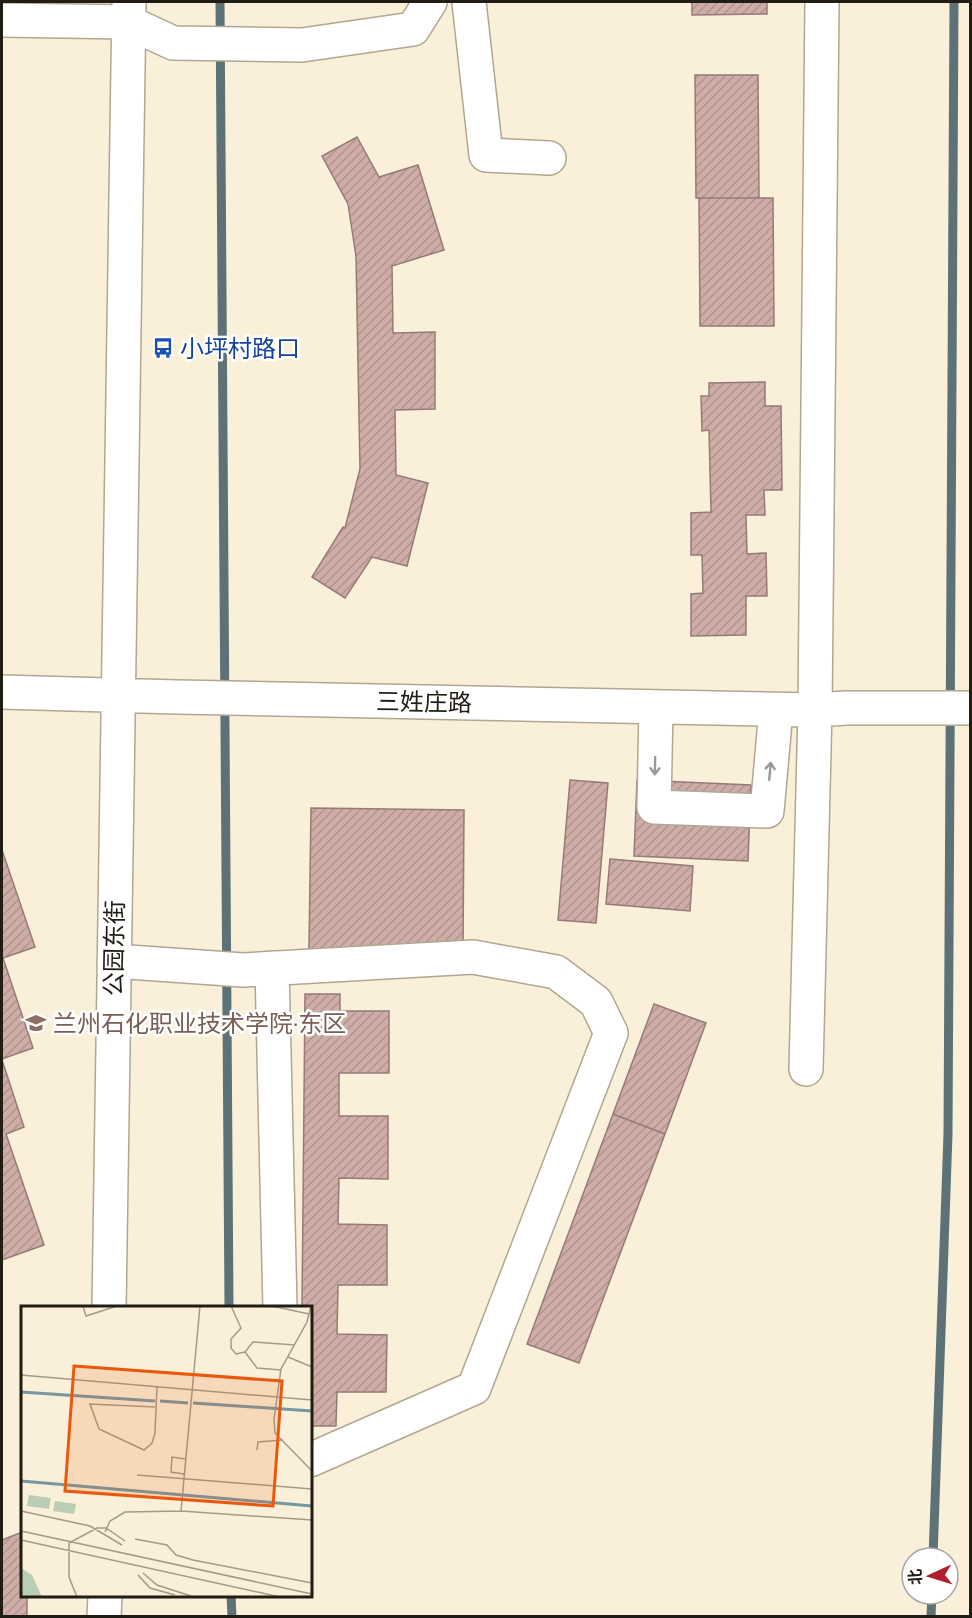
<svg xmlns="http://www.w3.org/2000/svg" width="972" height="1618" viewBox="0 0 972 1618" font-family="'Zilla Slab','Noto Sans SC',serif">
  <style>
    .lines { fill: none; stroke-linecap: round; stroke-linejoin: round }
    .stream { stroke: #5c7277; stroke-width: 9 }
    .building { fill: url(#building-hatch); stroke: #947b77; stroke-width: 1.5 }
    .minor-casing { stroke: #b1a791; stroke-width: 36 }
    .minor { stroke: #fff; stroke-width: 33 }
    .oneway { stroke: #9b9996 }
    .labels { text-anchor: middle; dominant-baseline: central; stroke-width: 5; stroke-linejoin: round; paint-order: stroke }
    .transit-label { font-size: 24px; fill: #164399; stroke: #fff; text-anchor: start }
    .street-label { font-size: 24px; fill: #211d15; stroke: #fff }
    .education-label { font-size: 24px; fill: #785e54; stroke: #fff; text-anchor: start }
    .inset-river { fill: none; stroke: #7597a1; stroke-width: 3 }
    .inset-road { fill: none; stroke: #a39b8a; stroke-width: 1.5 }
    .view { fill: #e8590c; fill-opacity: 0.15; stroke: #e8590c; stroke-width: 3 }
    .inset-edge { fill: none; stroke: #211d15; stroke-width: 3 }
  </style>
  <defs>
    <pattern id="building-hatch" width="6" height="6" patternUnits="userSpaceOnUse" patternTransform="scale(1.5)"><rect width="6" height="6" fill="#cfada7"/><path d="M-1 1l2-2M0 6l6-6M5 7l2-2" fill="none" stroke="#b1948f"/></pattern>
  </defs>
  <rect width="100%" height="100%" fill="#faefd8"/>
  <g class="lines">
    <path class="stream" d="M220,2L229,1308
      M933,1558L948,1134L954,2
      M231,1596L232,1616
      M931,1616L932,1594"/>
  </g>
  <path class="building" d="M692,2H767V14L692,15Z
    M695,75H758L759,198H696Z
    M357,137L379,177L418,165L444,250L392,266L393,333L435,332V409L395,410L396,475L428,483L407,566L372,557L345,598L312,577L343,527L345,528L360,469L356,256L348,204L322,156Z
    M699,198H773L774,326H700Z
    M765,382V406H781L782,490H764L765,515H746L747,554L766,553L767,596H746V635L691,636V594L703,593L702,555H691V513L711,512L709,430L702,431L701,396H709V383Z
    M570,780L608,783L596,923L558,920Z
    M637,780L751,785L748,861L634,856Z
    M311,808L464,810L463,951L309,949Z
    M2,850L35,947L3,958L33,1048L2,1059Z
    M610,859L693,866L690,911L606,904Z
    M305,994H340V1011H389V1073H339V1116H388V1179L339,1178L338,1224L387,1225V1285H338L337,1334L387,1335L386,1392H337L336,1426H310V1308H302Z
    M654,1004L706,1023L665,1134L613,1114Z
    M2,1060L24,1127L6,1134L44,1245L2,1260Z
    M613,1114L665,1134L579,1363L527,1344Z
    M22,1532V1596H27V1616H2V1540Z"/>
  <g class="lines">
    <g class="minor-casing">
      <path id="minor" d="M469,2L486,155L549,158
        M2,20L128,22L173,43L302,45L413,29L430,2
        M2,692L177,697L815,710L846,708H970
        M656,707L654,807L767,811L776,710
        M114,961L243,970L473,957L556,972L596,1002L611,1033L474,1388L310,1460
        M272,968L280,1308
        M806,1069L815,710L822,2
        M109,1308L129,2
        M104,1616L105,1596"/>
    </g>
    <use href="#minor" class="minor"/>
  </g>
  <defs><path id="oneway-shaft" d="M-6 0H5M1.5-3L5.5 0L1.5 3" fill="none" stroke-width="1.6" stroke-linecap="round" stroke-linejoin="round" transform="scale(1.5)"/></defs>
  <g class="oneway">
    <use href="#oneway-shaft" transform="translate(655 766) rotate(91)"/>
    <use href="#oneway-shaft" transform="translate(770 771) rotate(-85)"/>
  </g>
  <defs>
    <g id="bus-bare" transform="scale(1.62)"><path d="M-5-6H5V4H4V6H2V4H-2V6H-4V4H-5ZM-3.5-4V0h7V-4ZM-3.5 1.2v1.5H-2V1.2ZM2 1.2v1.5H3.5V1.2Z" fill="#1a4fb4" stroke="#fff" stroke-width="2.5" paint-order="stroke"/></g>
    <g id="university-bare" transform="scale(1.62)"><path d="M0-5L7-2L0 1L-7-2ZM-4 1L0 2.5L4 1V4Q0 6-4 4Z" fill="#8d6e63" stroke="#fff" stroke-width="2.5" paint-order="stroke"/></g>
  </defs>
  <g fill-rule="evenodd">
    <use href="#bus-bare" x="163" y="348"/>
    <use href="#university-bare" x="36" y="1023"/>
  </g>
  <g class="labels">
    <g class="transit-label">
      <text x="180" y="348">小坪村路口</text>
    </g>
    <g class="street-label">
      <text transform="translate(424 702) rotate(1)">三姓庄路</text>
      <text transform="translate(114 948) rotate(-89)">公园东街</text>
    </g>
    <g class="education-label">
      <text x="53" y="1023">兰州石化职业技术学院·东区</text>
    </g>
  </g>
  <g transform="translate(21 1306)">
    <rect width="291" height="291" fill="#faefd8"/>
    <path d="M0,262L11,269L21,291H0Z" fill="#bccdb5"/>
    <path d="M8,189L30,192L28,203L6,200ZM34,195L55,198L53,208L32,205Z" fill="#bccdb5"/>
    <path class="inset-river" d="M0,86L134,95M139,95L167,97M172,97L291,105M0,175L291,200"/>
    <path class="inset-road" d="M62,0L65,10L96,0M210,0L220,22L210,33V42L215,48L224,46M251,0L288,8M290,0L286,16L260,63L253,113L254,127L291,165M267,51L291,61M260,64L236,62L224,46L232,36L274,39M0,69L291,94M134,101L69,98L78,123L123,144L131,137L134,127L136,81M236,144L237,136L262,134M163,168L150,166L151,151L164,153M116,169L291,183M0,205L69,220L101,239M160,205L291,214M0,225L291,288M84,226L89,215L104,206L160,205L179,0M114,233L146,239L155,249L172,254L291,277M0,234L259,291M122,267L136,279L173,291M117,269L129,282L154,289M56,291L48,271V237L76,222H85L104,235"/>
    <path class="view" d="M53,60L261,75L252,200L44,185Z"/>
    <rect width="291" height="291" class="inset-edge"/>
  </g>
  <rect width="972" height="1618" fill="none" stroke="#211d15" stroke-width="6"/>
  <g transform="translate(930 1576) rotate(266)"><circle r="28" fill="#ffffff" stroke="#a6a5a1" stroke-width="1.5"/>
  <path d="M0-4.5L10 22L0 15L-10 22Z" fill="#b21f2c"/>
  <text y="-9" font-size="16" font-weight="bold" text-anchor="middle" fill="#211d15">北</text>
  </g>
</svg>
